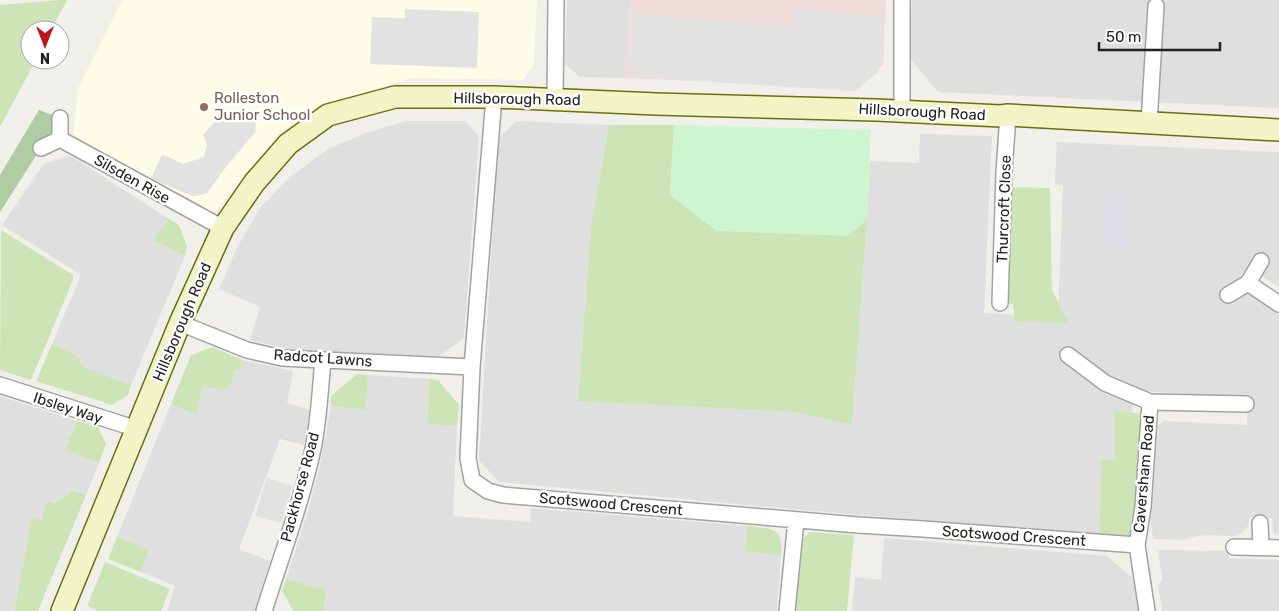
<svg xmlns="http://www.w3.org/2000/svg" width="1279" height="611" viewBox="0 0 1279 611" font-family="Rubik,sans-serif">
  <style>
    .residential { fill: #e0dfdf }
    .commercial { fill: #f0dcdb }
    .education { fill: #fcfce7 }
    .grass { fill: #cde5b6 }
    .forest { fill: #afcca3 }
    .park { fill: #cdf5d0 }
    .parking { fill: #e2e2e2 }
    .plaza { fill: #dedee7 }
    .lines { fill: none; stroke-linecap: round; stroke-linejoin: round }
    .street-casing { stroke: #a3a3a3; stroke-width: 18 }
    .secondary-casing { stroke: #677111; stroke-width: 24 }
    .street { stroke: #fff; stroke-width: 15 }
    .secondary { stroke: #f2f4c5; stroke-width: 21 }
    .education-dot { fill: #8d6e63; stroke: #fff; stroke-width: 2 }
    .labels { text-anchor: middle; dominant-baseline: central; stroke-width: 5; stroke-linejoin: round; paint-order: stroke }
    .education-label { font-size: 15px; fill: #785e54; stroke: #fff; text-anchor: start }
    .street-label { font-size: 15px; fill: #222; stroke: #fff }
  </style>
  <rect width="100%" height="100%" fill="#f1efea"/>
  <path class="residential" d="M567,0H631L625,78L580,77L565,64Z
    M912,0H1279V108L938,92L909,57Z
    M406,121H465L479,136L464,338L437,358L286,349L250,340L260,307L219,289L238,246L260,208L291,176L328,149L366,133Z
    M516,121L609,125L591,226L578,401L795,412L852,425L867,218L870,161L919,163L920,134L992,136L984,313L1058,317L1063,185L1055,184L1057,142L1279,152V287L1248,267L1233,285L1263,302L1279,314V536L1273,532L1272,518L1250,517L1248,526L1241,533L1235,536L1200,535L1182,540L1153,539L1148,495L1153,436L1157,426L1165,421L1247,425L1248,397L1134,391L1128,469L1099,536L758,506L499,482L479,460L498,139Z
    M67,156L74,158L169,219L153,240L185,256L131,385L81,367L77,355L52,344L81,275L2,225L44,164Z
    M242,360L293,371L287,403L310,410L304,445L280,439L239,549L270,561L255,611H167L175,586L141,572L149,551L117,537L171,404L196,415L203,386L234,370H240Z
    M368,375L430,379L427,424L457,426L453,516L530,522L531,508L747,526L745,552L781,555L777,611H324L326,589L286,579L308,511L319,470L331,406L366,410Z
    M0,396L77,421L64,451L99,463L86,495L71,490L69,494L53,503L41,520L32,518L14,611H0Z
    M884,538L1107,556L1135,580L1140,611H852L855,577L881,580Z
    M1158,550L1229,551V558L1279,560V611H1162L1158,585L1162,581Z"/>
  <path class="commercial" d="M631,0H886L883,65L856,88L625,78Z"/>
  <path class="education" d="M122,0H537L534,64L523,80L413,78L374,89L322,111L288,132L260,157L214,213L73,136L78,88Z"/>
  <path class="grass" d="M60,0H67L51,30H30V60H36L0,127V5Z
    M609,125H674L670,195L847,236L863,223L867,218L852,425L795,412L578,401L591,226Z
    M1004,187L1050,188L1052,290L1069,323L1015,321L1013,304L1000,303Z
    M169,219L179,225L187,246L185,256L153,240Z
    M1,230L73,275V280L31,380L0,370Z
    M52,344L77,355L82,367L131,385L128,395L112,405L36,381Z
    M213,347L242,360L240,370H234L232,383L223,390L203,386L196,415L171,404L191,355Z
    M357,374L368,375L366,410L331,406V396Z
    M430,379L438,380L459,405L457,426L427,424Z
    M1114,410L1149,415L1137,545L1099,542L1102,459L1115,461Z
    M77,421L98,427L106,444L99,463L64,451Z
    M71,490L86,495L38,611H14L32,518L41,520L48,501L54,503L69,494Z
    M747,526C771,529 784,526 781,555L745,552Z
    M809,532L854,535L847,611H793L799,544Z
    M117,537L149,550L141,572L108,559Z
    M105,562L170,589L161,611H99L87,606Z
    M286,579L326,589L324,611H293L282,591Z"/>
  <path class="forest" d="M39,110L60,118L0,212V175Z"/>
  <path class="park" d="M674,125L871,130L867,218L863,223L848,236L716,231L670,195Z"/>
  <path class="parking" d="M405,9L479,12L477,68L370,64L372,17L405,18Z
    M796,10L881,17L878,72L855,91L631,77L633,14L795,26Z
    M255,118L256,131L226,167L207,193L196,196H192L151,179L162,154L183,164L204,157L207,145L203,135L216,120Z
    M267,478L292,486L281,523L255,516Z"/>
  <path class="plaza" d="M1105,191L1129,193L1126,245H1106Z"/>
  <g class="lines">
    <g class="street-casing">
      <path id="street" d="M494,97L472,367L468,458L472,480L488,491L503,495L858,525L923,529L1137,545
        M555,99L556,0
        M902,112V0
        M60,118V139
        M1149,123L1156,6
        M41,148L60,139L223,228
        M1248,283L1261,261
        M1228,295L1248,283L1279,304
        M1000,303L1004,172L1008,115
        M180,323L247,350L282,358L472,367
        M1068,355L1105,383L1150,402
        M0,385L137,429
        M1260,523L1261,547
        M1234,547L1279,548
        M264,611C281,557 301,504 313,449C319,420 320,390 323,361
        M787,611L796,520
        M1147,611L1137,545L1143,507L1150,402L1246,404"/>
    </g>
    <g class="secondary-casing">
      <path id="secondary" d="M62,611L180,323L223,228L254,183L288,144L328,115L395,97H494L656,104L876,110L1001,116L1008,115L1279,130"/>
    </g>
    <use href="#street" class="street"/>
    <use href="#secondary" class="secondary"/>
  </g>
  <circle class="education-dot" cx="204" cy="107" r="5"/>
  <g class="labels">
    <g class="education-label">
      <text x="214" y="98">Rolleston<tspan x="214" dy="17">Junior School</tspan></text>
    </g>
    <g class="street-label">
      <text transform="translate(517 99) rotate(1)">Hillsborough Road</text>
      <text transform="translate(922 112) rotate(3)">Hillsborough Road</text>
      <text transform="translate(132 179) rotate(29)">Silsden Rise</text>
      <text transform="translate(1004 209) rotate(-88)">Thurcroft Close</text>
      <text transform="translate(182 322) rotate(-67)">Hillsborough Road</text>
      <text transform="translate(323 358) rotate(4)">Radcot Lawns</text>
      <text transform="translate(68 408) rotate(18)">Ibsley Way</text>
      <text transform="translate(1144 474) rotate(-85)">Caversham Road</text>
      <text transform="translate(300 487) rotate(-75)">Packhorse Road</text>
      <text transform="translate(611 504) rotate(5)">Scotswood Crescent</text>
      <text transform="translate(1014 536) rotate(4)">Scotswood Crescent</text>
    </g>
  </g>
  <g transform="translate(45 45) rotate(180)"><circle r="24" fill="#ffffff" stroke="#a7a7a7"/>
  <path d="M0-4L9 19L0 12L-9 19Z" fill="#bf1515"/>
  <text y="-8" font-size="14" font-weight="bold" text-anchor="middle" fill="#222222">N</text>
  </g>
  <path d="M1099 42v8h121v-8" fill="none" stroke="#222222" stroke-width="2.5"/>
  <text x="1106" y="42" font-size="15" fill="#222222" stroke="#ffffff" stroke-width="4" paint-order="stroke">50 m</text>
</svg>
